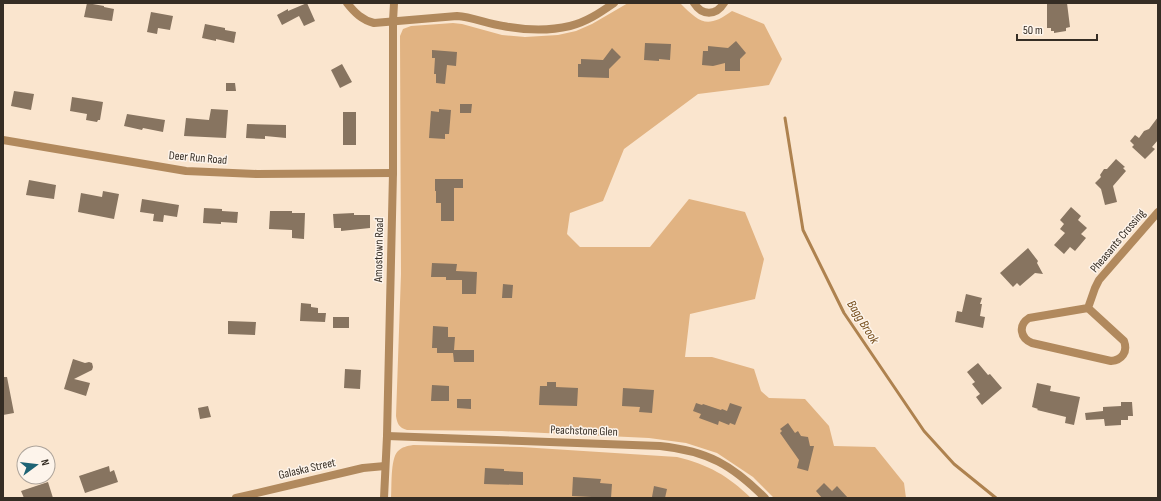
<svg xmlns="http://www.w3.org/2000/svg" width="1161" height="501" viewBox="0 0 1161 501" font-family="'Sofia Sans Condensed',sans-serif">
  <style>
    .green { fill: #e1b382 }
    .lines { fill: none; stroke-linecap: round; stroke-linejoin: round }
    .stream { stroke: #ae824f; stroke-width: 3 }
    .building { fill: #877460 }
    .minor { stroke: #b1895d; stroke-width: 8 }
    .tertiary { stroke: #b1895d; stroke-width: 8 }
    .labels { text-anchor: middle; dominant-baseline: central; stroke-width: 3; stroke-linejoin: round; paint-order: stroke }
    .street-label { font-size: 12px; fill: #352d24; stroke: #fdf4eb }
    .water-label { font-size: 13px; font-style: italic; fill: #734a17; stroke: #fdf4eb }
  </style>
  <rect width="100%" height="100%" fill="#fae5ce"/>
  <path class="green" d="M628,3H680C700,23 707,29 732,11L764,24L782,59L769,85L698,94L624,149L603,201L570,213L567,234L580,247H650L689,199L745,212L764,259L755,299L690,314L685,357H712L754,369L761,391L769,398L805,399L829,426L834,446L875,447L904,483L906,498H774L753,477L717,453L686,443L649,438L502,431L407,430C399,428 397,423 396,416L401,274L400,36L403,29L411,26L453,23L462,24L502,35L525,37L558,35L576,31L592,24Z
    M413,445L521,447L677,457C709,465 727,475 751,498H391C392,487 390,459 398,451C402,447 407,446 413,445Z"/>
  <g class="lines">
    <path class="stream" d="M785,118L803,230L844,313L924,431L954,464L996,498"/>
  </g>
  <path class="building" d="M87,3L104,6V7L114,9L112,21L84,17Z
    M307,3L315,21L304,26L299,16L282,25L277,15L288,9V11Z
    M1047,3H1067L1070,27L1066,28V31L1054,33V31H1051V28H1047Z
    M151,12L173,16L170,30L158,28L157,34L147,32Z
    M205,24L225,28V30L236,32L234,43L216,39V41L202,38Z
    M736,41L746,53L740,59V71H725V63L713,66L702,65L703,51H708V46L728,48Z
    M645,43L671,44L670,60L659,59V61L644,60Z
    M612,48L621,57L609,69V78L578,77V64H581V59L603,60Z
    M432,50L457,52L456,66L447,65L445,84L436,83V74H434L435,58H432Z
    M342,64L352,82L340,88L331,70Z
    M226,83H235L236,91H226Z
    M14,91L34,94L31,110L11,106Z
    M72,97L103,102L100,120H98L97,122L86,120L87,114L70,111Z
    M460,104H472L471,113H460Z
    M211,109L228,110L226,138L184,136L186,118L209,120Z
    M439,109L451,110L449,134H445V139L429,138L431,111L439,112Z
    M343,112H356V145H343Z
    M127,114L165,120L163,132L143,128L142,130L124,126Z
    M1158,117V140L1152,147L1155,149L1145,159L1132,147L1134,145L1130,141L1135,135L1139,138L1144,131L1149,129Z
    M247,124L286,125V138L265,136V139L246,138Z
    M1116,159L1125,167L1123,168L1126,171L1113,186L1117,202L1105,205L1101,189L1095,183L1101,177L1100,175L1104,169H1107Z
    M435,179H463V188H454V221H441V203H436V191H435Z
    M29,180L56,185L54,199L26,195Z
    M103,191L119,194L114,219L78,212L81,193L102,197Z
    M142,199L179,205L177,217L164,215L163,222L153,221L154,214L140,212Z
    M1071,207L1081,216L1078,220L1087,228L1081,234L1086,238L1075,251L1070,247L1064,254L1054,245L1065,233L1060,229L1064,224L1060,220Z
    M204,208L222,209V211L238,212L237,223L221,222V224L203,223Z
    M270,211H292V213H305L304,239L292,238V230L269,229Z
    M354,213V215H370V228L341,231V228H334L333,214Z
    M1028,248L1038,261L1037,263L1043,274L1035,273L1020,286L1017,283L1013,287L1000,273Z
    M432,263L457,264L456,271L477,272L476,294H462V280H446V277H431Z
    M503,284L513,285L512,298H502Z
    M966,294L982,298L980,304H982L980,316L985,317L983,328L955,322L957,311L962,312Z
    M301,303L311,304V307L318,308V313H326L325,322L300,321Z
    M333,317H349V328H333Z
    M228,321L256,322L255,335L228,334Z
    M433,326L448,327V337H455L454,350H474V362H454L453,353H437V348H432Z
    M73,359L85,363L89,362L92,363L93,367L92,370L74,379L90,383L86,396L64,389Z
    M978,363L988,375L990,374L1002,388L982,405L976,397L980,394L972,384L975,382L967,372Z
    M345,369L361,370L360,389L344,388Z
    M3,377H7L14,413L3,415Z
    M547,382H556V387L578,388L577,406L539,405L540,386H547Z
    M1037,383L1051,386L1050,391L1080,397L1074,425L1065,423L1066,417L1037,410L1038,409L1032,407Z
    M432,385L449,386V401H431Z
    M623,388L654,390L652,413L639,412L640,407L622,406Z
    M457,399H471V409L457,408Z
    M1121,402H1132L1133,416H1128V420H1121V425L1105,426L1104,419L1086,420L1085,413L1103,411V407L1121,406Z
    M696,403L702,405L703,404L721,410L722,409L727,411L730,403L742,407L735,425L730,423L729,425L719,421L718,425L699,418L701,414L693,411Z
    M208,406L211,417L200,419L198,408Z
    M788,423L795,433L798,431L801,436L808,437L810,446H814L808,471L797,468L799,460L780,433L782,431L780,429Z
    M109,466L110,472L114,470L118,482L85,493L79,476Z
    M485,468L504,469V471L523,472V485L484,484Z
    M573,477L601,479L600,483L612,484L611,498L572,496Z
    M48,482L53,498H24L21,491Z
    M824,483L832,491L837,486L848,498H822L816,491Z
    M654,486L667,489L665,498L652,497Z"/>
  <g class="lines">
    <path class="minor" d="M347,3C355,13 362,20 374,23L457,16C473,17 487,24 503,26C524,30 549,31 570,26C587,22 601,12 614,3
      M694,3C702,16 716,16 724,3
      M3,140L186,171L257,174L393,173
      M1088,308L1124,341C1128,352 1122,360 1111,361L1032,343C1020,338 1018,325 1029,318Z
      M1088,308L1095,288L1099,280L1158,212
      M387,436L660,446C708,451 732,465 765,498
      M236,498L363,468L385,466"/>
    <path class="tertiary" d="M384,498L387,436L393,173V21L394,3"/>
  </g>
  <g class="labels">
    <g class="street-label">
      <text transform="translate(198 158) rotate(5)">Deer Run Road</text>
      <text transform="translate(1118 241) rotate(-50)">Pheasants Crossing</text>
      <text transform="translate(379 250) rotate(-89)">Amostown Road</text>
      <text transform="translate(584 431) rotate(2)">Peachstone Glen</text>
      <text transform="translate(307 469) rotate(-13)">Galaska Street</text>
    </g>
    <g class="water-label">
      <text transform="translate(863 322) rotate(58)">Bagg Brook</text>
    </g>
  </g>
  <rect width="1161" height="501" fill="none" stroke="#352d24" stroke-width="8"/>
  <g transform="translate(36 465) rotate(75)"><circle r="19" fill="#fdf4eb" stroke="#ada49b"/>
  <path d="M0-3L7 15L0 10L-7 15Z" fill="#1e6374"/>
  <text y="-6" font-size="11" font-weight="bold" text-anchor="middle" fill="#352d24">N</text>
  </g>
  <path d="M1017 34v6h80v-6" fill="none" stroke="#352d24" stroke-width="2"/>
  <text x="1023" y="34" font-size="12" fill="#352d24" stroke="#fdf4eb" stroke-width="3" paint-order="stroke">50 m</text>
</svg>
